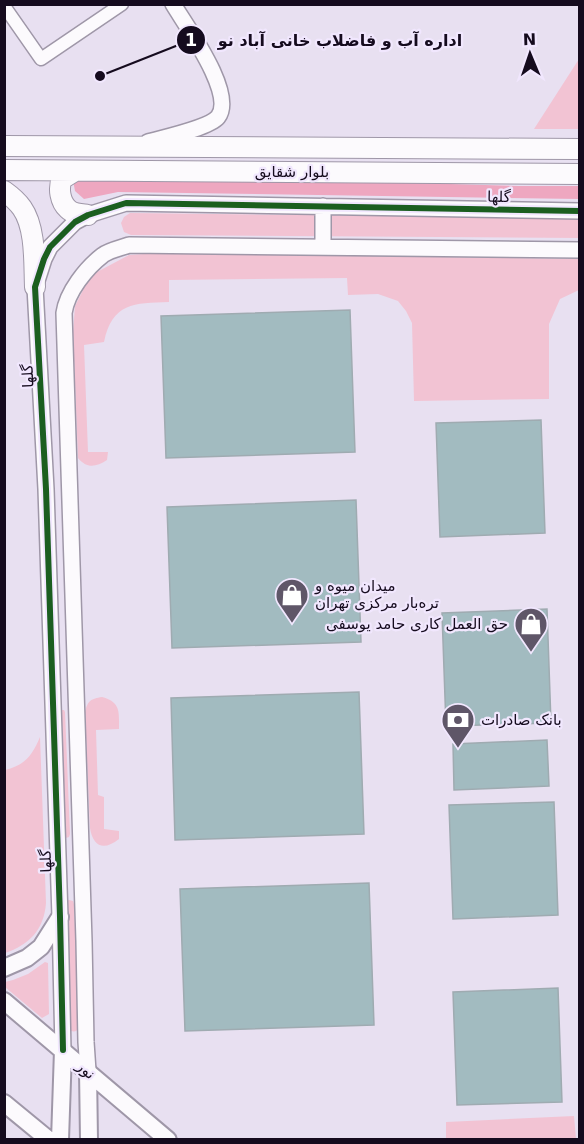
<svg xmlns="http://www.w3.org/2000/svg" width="584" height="1144" viewBox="0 0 584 1144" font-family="'DejaVu Sans','Noto Naskh Arabic',sans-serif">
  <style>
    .green { fill: #f2c3d3 }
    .forest { fill: #eea7c0 }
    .building { fill: #a2bbc0; stroke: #9fabb1; stroke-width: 1.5 }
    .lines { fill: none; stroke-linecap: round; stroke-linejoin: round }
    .minor-casing { stroke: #9f97a8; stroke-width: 15 }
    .tertiary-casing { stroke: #9f97a8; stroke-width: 18 }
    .secondary-casing { stroke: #9f97a8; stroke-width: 20 }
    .primary-casing { stroke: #9f97a8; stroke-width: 22 }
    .minor { stroke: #fcfafd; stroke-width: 12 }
    .tertiary { stroke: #fcfafd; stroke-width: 15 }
    .secondary { stroke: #fcfafd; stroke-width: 16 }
    .primary { stroke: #fcfafd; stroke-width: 20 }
    .cycleway-casing { stroke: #f1e7fe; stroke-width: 10 }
    .cycleway { stroke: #1b5e20; stroke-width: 6 }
    .labels { text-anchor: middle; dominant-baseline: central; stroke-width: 4.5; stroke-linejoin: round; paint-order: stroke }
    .street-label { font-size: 15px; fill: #150b1e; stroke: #f1e7fe }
    .poi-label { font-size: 15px; fill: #150b1e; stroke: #f1e7fe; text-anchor: start }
    .leader { fill: none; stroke: #150b1e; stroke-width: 2 }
    .callout-dot { fill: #150b1e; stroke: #f1e7fe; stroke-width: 2 }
    .mark-label { font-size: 18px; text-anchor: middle; font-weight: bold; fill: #fff }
    .callout-label { font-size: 16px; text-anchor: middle; font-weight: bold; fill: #150b1e; stroke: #f1e7fe; stroke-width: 4.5; stroke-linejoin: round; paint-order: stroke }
  </style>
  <rect width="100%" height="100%" fill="#e8e0f1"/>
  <path class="green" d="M579,59V129H534Z
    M130,213L579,218L580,238L131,235L124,232L121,223L124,217Z
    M159,253L579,259V290L560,299L549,324V399L414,401L412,323L406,311L398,301L378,294L348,295L347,278L169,280V302C134,303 112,303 104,342L84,345L88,452H108L107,460C96,467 87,469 78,458L73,333L75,306L86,284L97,272L129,255Z
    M102,697C121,702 119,712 119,729L96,730L98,795L104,797V829L119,831V839C104,851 93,847 90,828L85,712C88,700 91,699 102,697Z
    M60,710H64L65,712L70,834L69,837L66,838H64Z
    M40,737L46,903C44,930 29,945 5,953V770C25,765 32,756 40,737Z
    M69,900L73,901L74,904L79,1028C77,1031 75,1032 71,1031L68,1029L66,901Z
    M45,962L48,963L49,1014L42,1018L5,987V982L13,980L28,974Z
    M574,1116L576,1139H446V1122Z"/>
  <path class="forest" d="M178,176L519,186H579L580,199L118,192L84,199L75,191L73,180Z"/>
  <path class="building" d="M350,310L355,452L166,458L161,316Z
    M541,420L545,533L440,537L436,423Z
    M356,500L361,642L172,648L167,507Z
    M547,609L551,723L446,726L442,613Z
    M359,692L364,834L175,840L171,698Z
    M547,740L549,786L454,790L453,744Z
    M554,802L558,915L453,919L449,805Z
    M369,883L374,1025L185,1031L180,889Z
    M558,988L562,1102L457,1105L453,992Z"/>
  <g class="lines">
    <g class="minor-casing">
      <path id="minor" d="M4,6L41,59L122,4"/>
    </g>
    <g class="tertiary-casing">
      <path id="tertiary" d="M148,142C162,138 209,128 218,117C236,94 186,26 173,4
        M323,247V206
        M63,1050L60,917L46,489L35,287L44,259L50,247L75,222L88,215L126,203L580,211
        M88,1071L86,1042L84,941L64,313C67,292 86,268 103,255C110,250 121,248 129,245L580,250"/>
    </g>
    <g class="secondary-casing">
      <path id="secondary" d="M4,968L27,958L41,947L60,917
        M4,1001L168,1140
        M88,1071L89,1140
        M4,1103L49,1140
        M60,1140L63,1050"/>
    </g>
    <g class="primary-casing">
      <path id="primary" d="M4,146L580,149
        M4,170L580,174
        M75,171L62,179C58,188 60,202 68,209C73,214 82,214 88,215
        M4,191C11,196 17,201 22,208C36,228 34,263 35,287"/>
    </g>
    <use href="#minor" class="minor"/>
    <use href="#tertiary" class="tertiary"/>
    <use href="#secondary" class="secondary"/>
    <use href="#primary" class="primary"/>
    <g class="cycleway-casing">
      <path id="cycleway" d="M63,1050L60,917L46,489L35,287L44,259L50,247L75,222L88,215L126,203L580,211"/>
    </g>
    <use href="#cycleway" class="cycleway"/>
  </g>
  <defs>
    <g id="shop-pin" transform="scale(1.725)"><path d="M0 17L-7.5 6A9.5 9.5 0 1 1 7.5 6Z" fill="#5f5668" stroke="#f1e7fe"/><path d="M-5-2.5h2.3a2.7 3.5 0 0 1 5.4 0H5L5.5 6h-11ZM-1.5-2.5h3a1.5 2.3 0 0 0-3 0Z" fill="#fff"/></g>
    <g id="bank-pin" transform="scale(1.725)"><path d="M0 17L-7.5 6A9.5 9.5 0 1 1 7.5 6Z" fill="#5f5668" stroke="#f1e7fe"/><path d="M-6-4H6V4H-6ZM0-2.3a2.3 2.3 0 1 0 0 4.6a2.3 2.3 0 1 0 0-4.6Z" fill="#fff"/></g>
  </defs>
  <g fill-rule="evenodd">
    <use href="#shop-pin" x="292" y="595"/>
    <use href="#shop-pin" x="531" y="624"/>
    <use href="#bank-pin" x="458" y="720"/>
  </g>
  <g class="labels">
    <g class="street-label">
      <text x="292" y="172">بلوار شقایق</text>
      <text transform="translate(499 197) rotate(1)">گلها</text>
      <text transform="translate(28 376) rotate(-93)">گلها</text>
      <text transform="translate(46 861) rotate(-92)">گلها</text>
      <text transform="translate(86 1070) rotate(41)">نور</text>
    </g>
    <g class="poi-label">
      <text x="315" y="586">میدان میوه و<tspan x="315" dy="17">تره‌بار مرکزی تهران</tspan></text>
      <text x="508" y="624" text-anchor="end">حق العمل کاری حامد یوسفی</text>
      <text x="481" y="720">بانک صادرات</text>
    </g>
  </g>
  <path class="leader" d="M100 76L191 40"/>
  <g class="callout-dot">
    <circle cx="100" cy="76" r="6"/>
    <circle cx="191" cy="40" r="15"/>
  </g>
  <g class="mark-label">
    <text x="191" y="46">1</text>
  </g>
  <g class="callout-label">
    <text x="340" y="46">اداره آب و فاضلاب خانی آباد نو</text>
  </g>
  <rect width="584" height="1144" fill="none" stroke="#150b1e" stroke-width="12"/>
  <g transform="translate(530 54) rotate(358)" stroke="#f1e7fe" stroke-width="4.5" paint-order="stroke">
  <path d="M0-4.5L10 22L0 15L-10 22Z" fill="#150b1e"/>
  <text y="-9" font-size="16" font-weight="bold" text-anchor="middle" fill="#150b1e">N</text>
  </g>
</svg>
